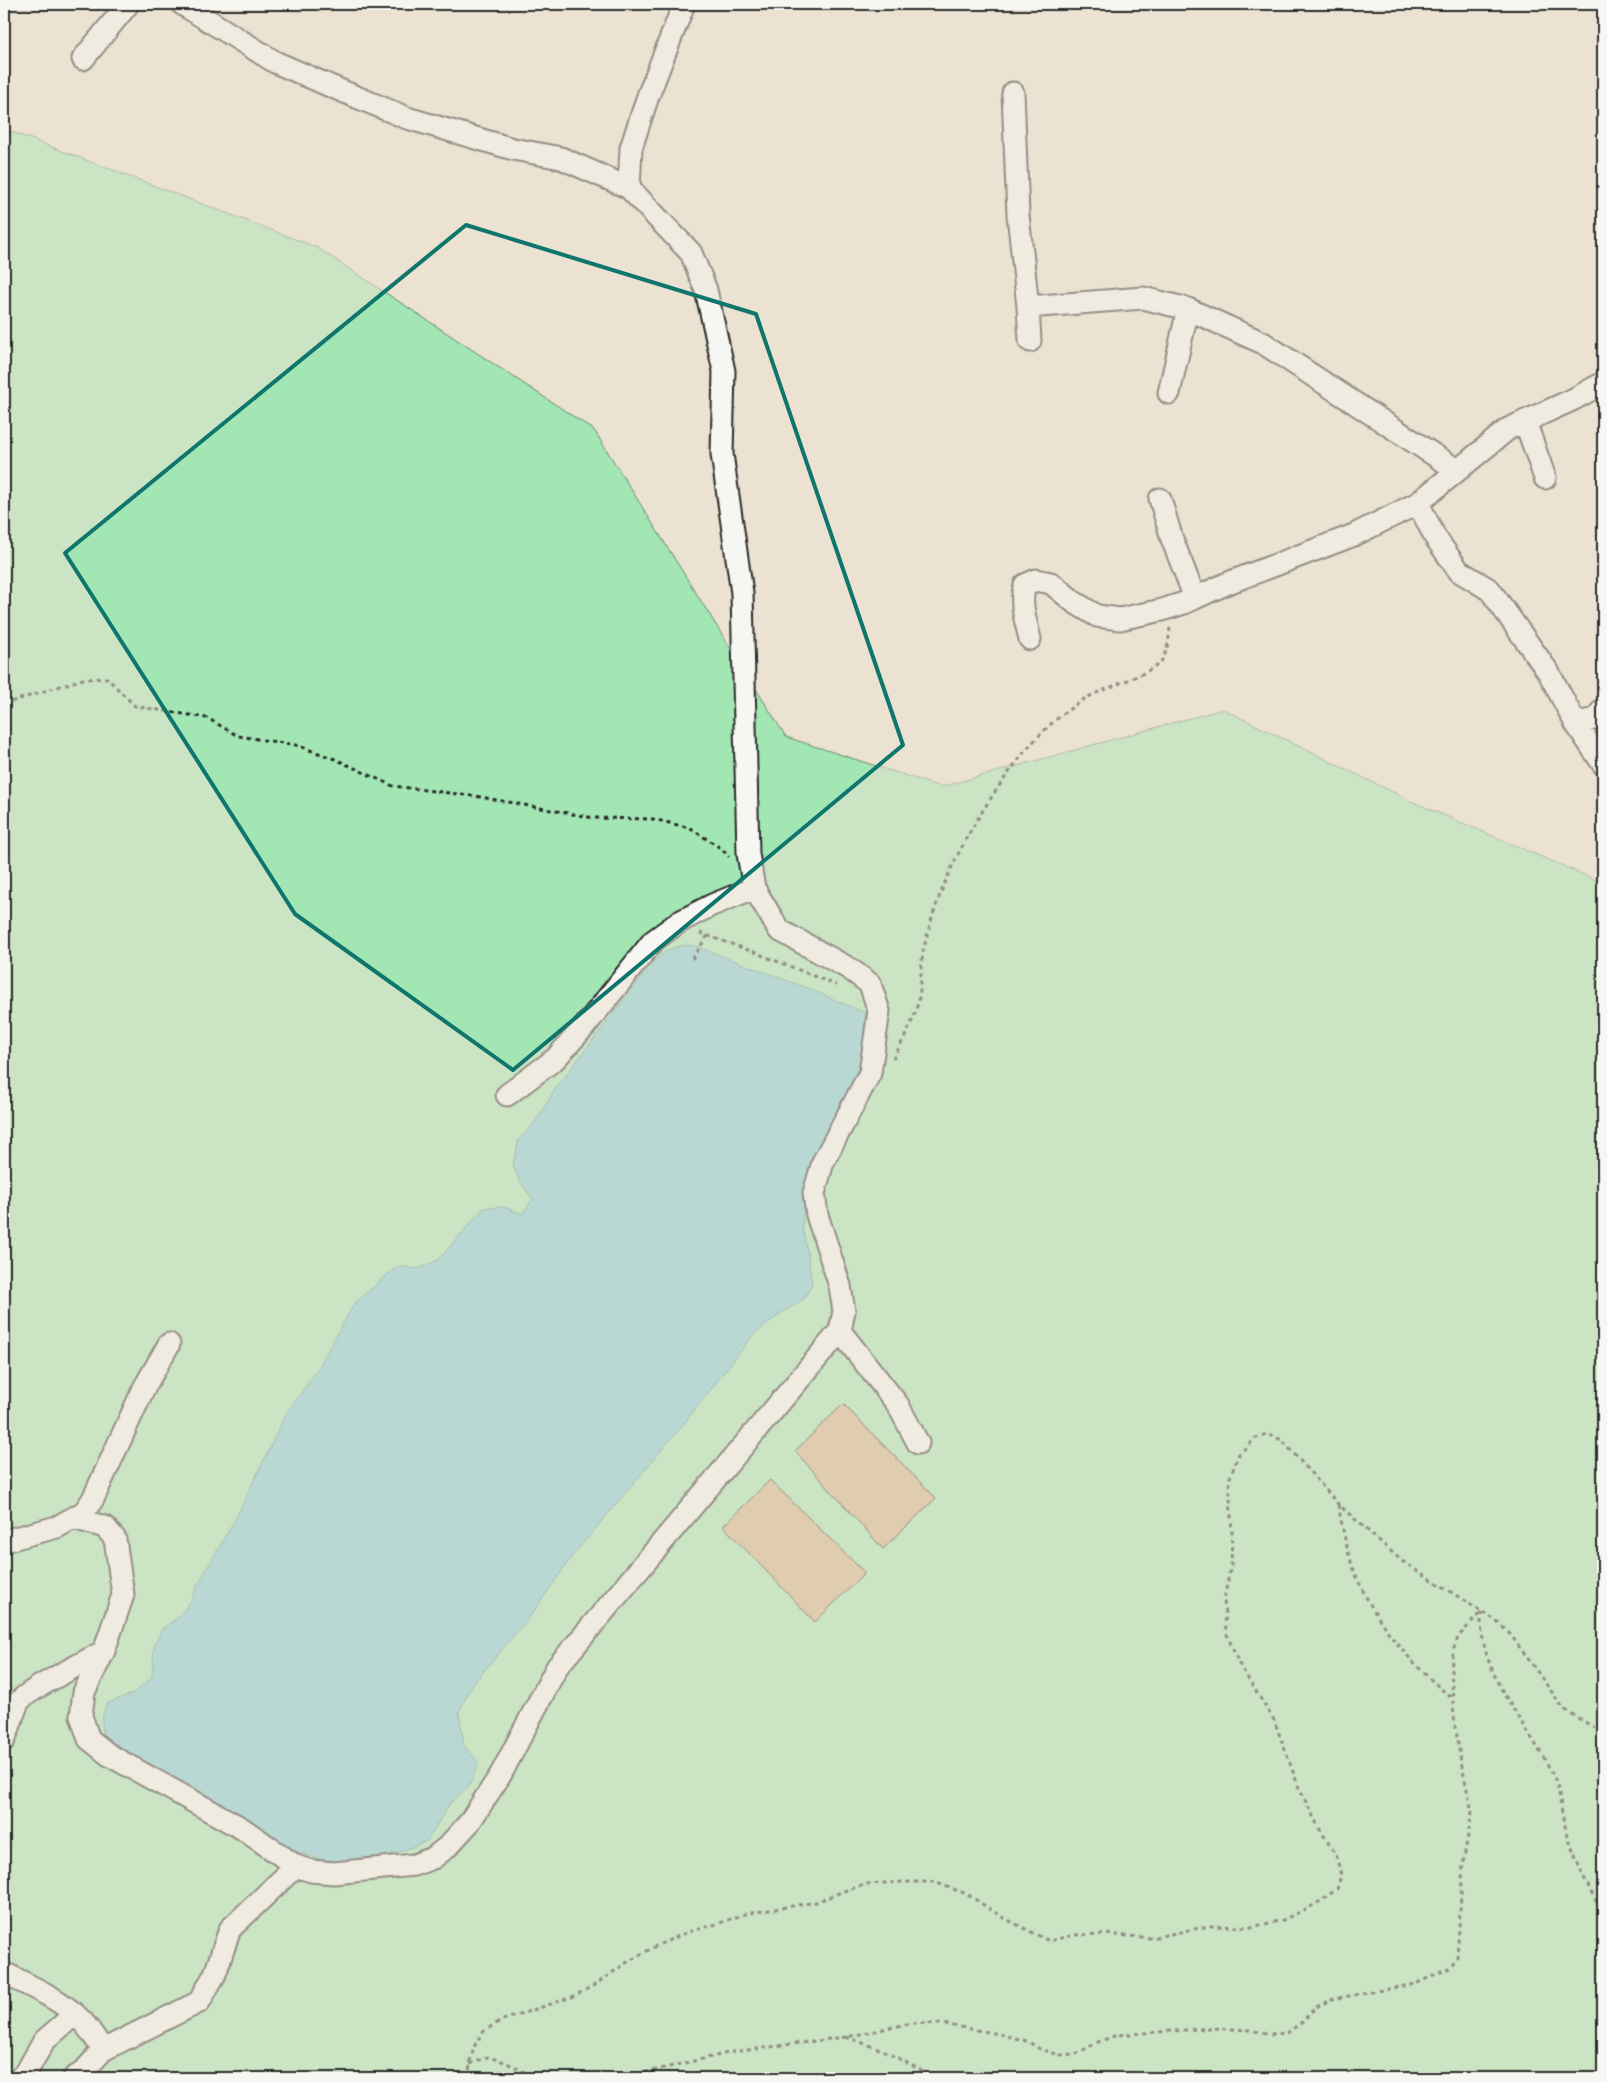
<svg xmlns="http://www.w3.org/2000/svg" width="1607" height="2082" viewBox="0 0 1607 2082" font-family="Dekko,sans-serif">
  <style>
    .green { fill: #a2e7b3; stroke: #66896f }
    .water { fill: #7ccdd4; stroke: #5c8c90 }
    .building { fill: #d2b285; stroke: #2b2b2b }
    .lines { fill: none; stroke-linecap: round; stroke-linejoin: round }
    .minor-casing { stroke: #2b2b2b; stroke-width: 25 }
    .path { stroke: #2b2b2b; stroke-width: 3; stroke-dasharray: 4 4; stroke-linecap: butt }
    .minor { stroke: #f6f6f2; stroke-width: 21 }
    .marked { fill: none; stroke: #0f766e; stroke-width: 4; stroke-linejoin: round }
  </style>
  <rect width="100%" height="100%" fill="#ebe2d1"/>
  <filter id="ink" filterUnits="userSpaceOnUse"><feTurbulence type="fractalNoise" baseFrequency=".02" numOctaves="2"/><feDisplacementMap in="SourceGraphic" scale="10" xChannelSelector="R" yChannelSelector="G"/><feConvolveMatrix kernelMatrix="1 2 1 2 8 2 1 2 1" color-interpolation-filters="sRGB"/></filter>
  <g filter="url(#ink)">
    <path class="green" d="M4,129L316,247L594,430L786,737L941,787L1223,709L1413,802L1603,883V2078H4Z"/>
    <path class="water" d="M685,945L695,946L807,988L865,1013L863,1052L850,1089L812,1168L804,1202L802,1227L808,1255L812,1284L803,1300L784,1311L753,1335L690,1416L573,1555L532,1614L472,1685L459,1711L464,1746L479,1763L469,1786L450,1803L427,1841L397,1853L357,1863L327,1861L292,1850L239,1813L191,1789L133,1756L103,1735L102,1720L106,1704L134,1693L152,1677L154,1646L162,1629L180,1616L192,1599L197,1586L237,1516L286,1414L314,1375L354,1304L397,1266L418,1269L438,1260L484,1208L504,1207L522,1214L533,1199L519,1180L513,1165L519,1140L536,1121L556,1088L653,962L669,949Z"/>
    <path class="building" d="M843,1404L936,1498L883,1549L795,1451Z
      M770,1480L865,1573L815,1622L723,1526Z"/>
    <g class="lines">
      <g class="minor-casing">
        <path id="minor" d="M182,4L275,62L330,86L407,118L513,149L561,158L629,188
          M684,4L648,96L631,148L629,188L691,253L706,290L724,371L722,454L742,593L748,854L754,888L779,930L850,969L870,984L879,1011L870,1073L823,1162L814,1193L817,1215L840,1286L844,1311L840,1331L898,1405L918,1443
          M83,59L128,4
          M1013,93L1018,215L1028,307L1143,298L1188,309L1263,343L1457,470
          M1028,307L1030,341
          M1169,393L1188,309
          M1525,421L1545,478
          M1160,499L1172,539L1195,598
          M1418,503L1435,537L1459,571L1490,590L1549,673L1576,724L1597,718L1603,709
          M1030,639C1026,622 1019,602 1025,585L1036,580L1051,583L1074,602L1097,616L1120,619L1162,610L1184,603L1228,583L1354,535L1418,503L1508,429L1572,400L1603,383
          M1576,724L1603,764
          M507,1095L555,1059L585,1026L653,941L679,922L712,905L754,888
          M73,1518L105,1527L115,1539L123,1595L104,1651L84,1692L81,1716L89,1739L109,1755L243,1829L296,1866L311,1871L334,1873L414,1865L433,1858L447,1847L469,1823L501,1774L557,1667L840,1331
          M4,1541L57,1527L84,1512L93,1499L144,1388L169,1344
          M4,1740C10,1728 12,1715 18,1703C23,1692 89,1660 104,1651
          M4,1973C30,1986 59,1998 80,2019C89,2027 96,2040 103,2050
          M20,2078L28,2069L44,2041L75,2014
          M74,2078L83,2072L103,2050L199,2002L215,1974L230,1929L296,1866"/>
      </g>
      <path class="path" d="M4,704L83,679L107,678L135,706L207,718L238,736L296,745L335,759L393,786L481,797L594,818L653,819L690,828L722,849L729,857
        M700,933L754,952L836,985
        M692,959L708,935
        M893,1059C903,1040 916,1018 919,997C922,980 920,963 924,948C940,876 978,811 1023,754C1038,734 1066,709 1088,697C1103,689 1155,672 1162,660C1168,650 1169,638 1170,627
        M1338,1505C1342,1523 1345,1543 1351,1561C1368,1615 1409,1663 1453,1699
        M1481,1612C1478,1676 1528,1723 1554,1777C1560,1790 1560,1805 1563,1818C1571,1851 1586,1885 1603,1913
        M846,2037L885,2051L935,2078
        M470,2064L488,2057L505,2062L535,2078
        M469,2078L470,2061L475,2045L483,2032L500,2021L572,1997L593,1986L629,1961L656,1946L688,1932L717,1924L745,1914L816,1902L844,1891L867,1884L902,1882H934L967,1894L1002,1917L1049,1941L1074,1935L1104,1934L1151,1938L1209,1926L1251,1927L1283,1920L1316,1904L1337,1889L1341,1875L1336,1855L1319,1828L1299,1788L1274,1720L1239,1664L1226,1632L1224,1599L1231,1565L1232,1533L1229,1480L1239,1454L1256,1438L1266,1434L1282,1440L1338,1504L1402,1561L1495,1620L1511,1635L1564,1709L1603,1733
        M622,2078L732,2052L846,2037L912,2023L943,2024L999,2034L1027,2041L1040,2049L1060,2055L1076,2054L1098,2042L1117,2035L1212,2028L1250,2030L1272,2034L1287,2033L1301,2023L1316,2007L1333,1999L1415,1984L1448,1969L1457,1958L1463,1864L1472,1812L1461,1762L1454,1717L1451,1670L1453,1651L1458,1637L1481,1612"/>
      <use href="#minor" class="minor"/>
    </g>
  </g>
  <path d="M0 0H1607V2082H0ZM466,225L756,314L903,745L513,1070L295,914L65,553Z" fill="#ebe2d1" fill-opacity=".55" fill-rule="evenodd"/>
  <path class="marked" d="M466,225L756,314L903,745L513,1070L295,914L65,553Z"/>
  <rect width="1607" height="2082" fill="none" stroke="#f6f6f2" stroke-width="20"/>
  <rect x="10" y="10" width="1587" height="2062" fill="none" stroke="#2b2b2b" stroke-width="2" filter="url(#ink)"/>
</svg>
